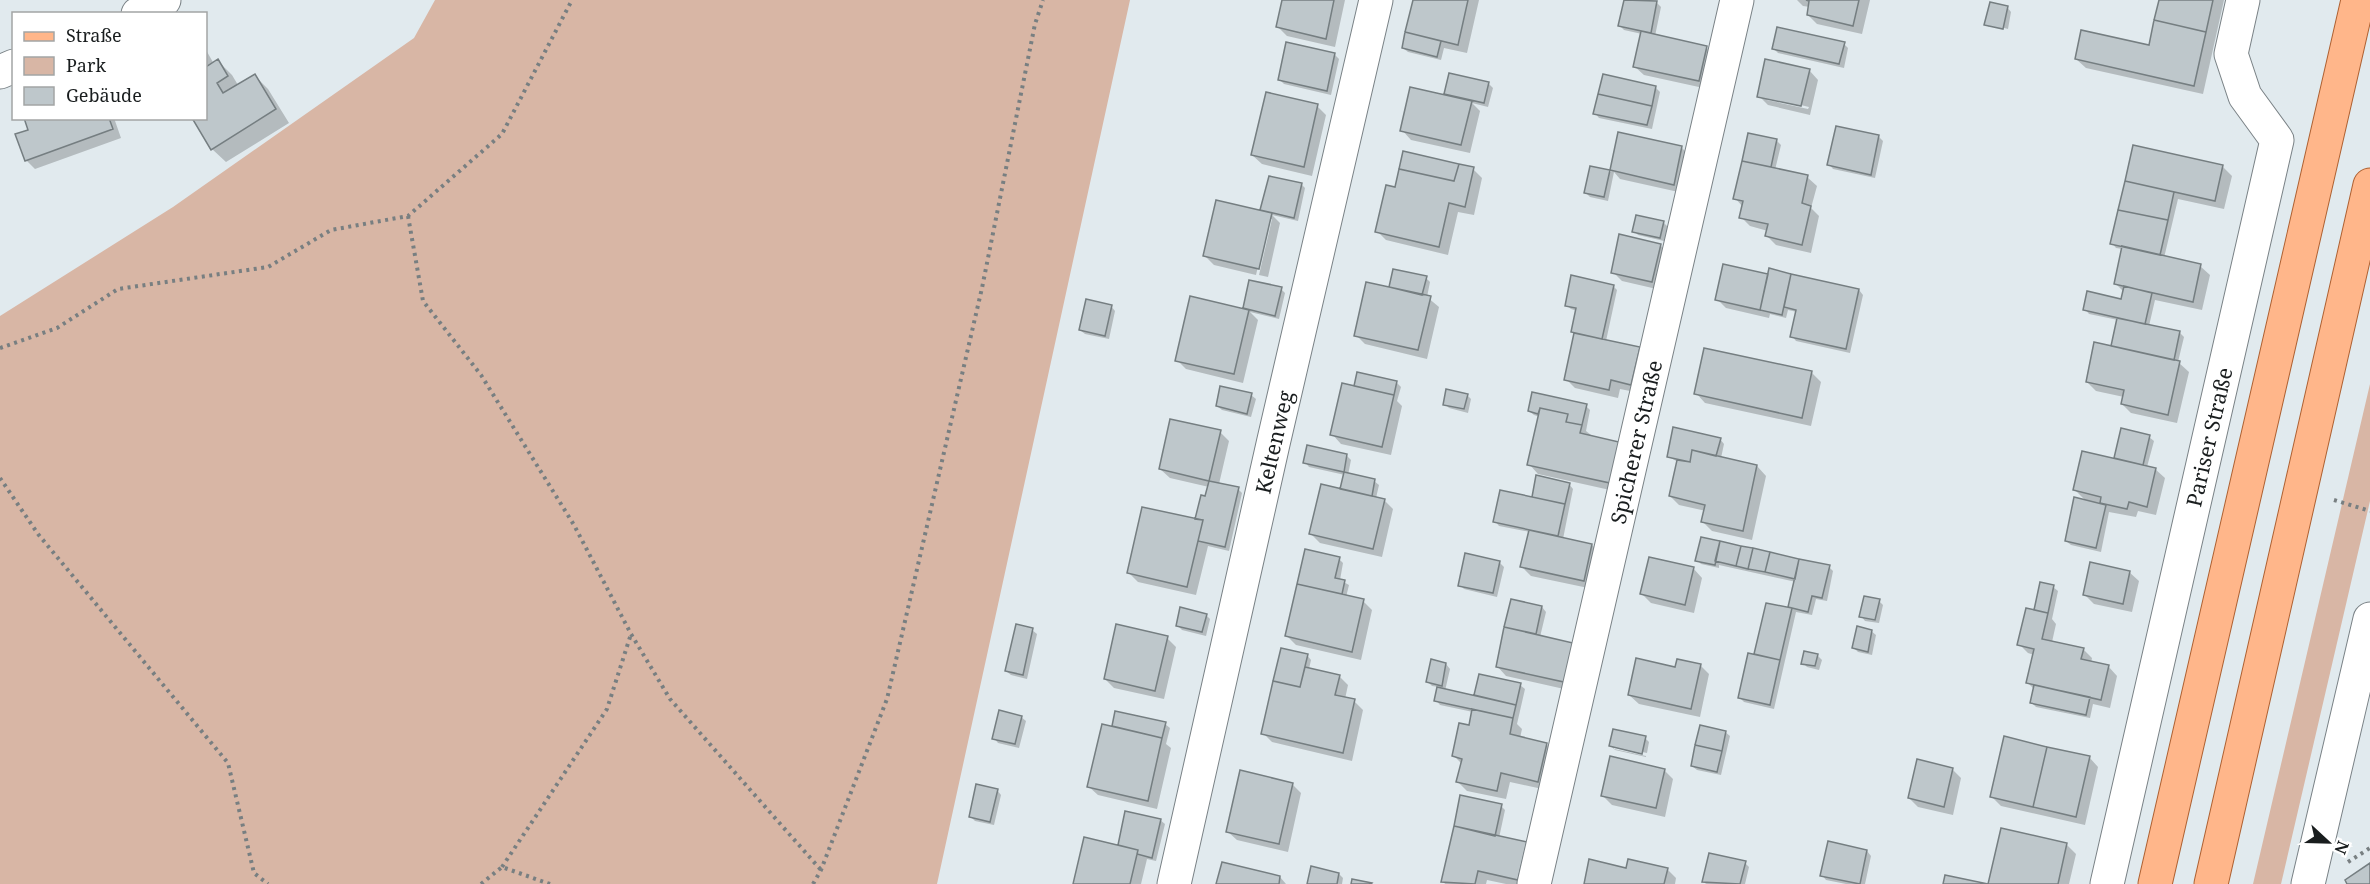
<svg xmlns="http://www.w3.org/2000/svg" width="2370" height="884" viewBox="0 0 2370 884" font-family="'Noto Serif',serif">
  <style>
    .green { fill: #d8b6a5 }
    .shadow { fill: #0003; fill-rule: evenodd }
    .building { fill: #bec7cb; stroke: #757e81; stroke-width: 1.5 }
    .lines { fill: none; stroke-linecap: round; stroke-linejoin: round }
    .minor-casing { stroke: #7a8286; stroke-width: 35 }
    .primary-casing { stroke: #ae6132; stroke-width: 35 }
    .path { stroke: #787f81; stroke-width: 4; stroke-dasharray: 3 4.5; stroke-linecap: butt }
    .minor { stroke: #fff; stroke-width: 33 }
    .primary { stroke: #ffb68a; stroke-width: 33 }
    .labels { text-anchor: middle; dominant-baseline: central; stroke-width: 4.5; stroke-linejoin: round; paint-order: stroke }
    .street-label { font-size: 21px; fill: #191d1e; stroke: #fff }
  </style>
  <rect width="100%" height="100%" fill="#e1eaee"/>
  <path class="green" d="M435,0H1130L937,884H0V316L173,207L414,38Z
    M2370,384V501L2281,884H2253Z"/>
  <path class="shadow" d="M1284,0H1345L1335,47L1287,36L1278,27Z
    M1414,0H1479L1467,53L1444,48L1441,60L1408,52L1403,48Z
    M1626,0H1644L1657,3L1661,7L1655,36L1706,47L1715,56L1708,89L1644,75L1634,66L1642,34L1624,30L1620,26Z
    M1797,0H1870L1862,34L1817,24L1808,15L1810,7L1803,6Z
    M2160,0H2224L2203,94L2086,68L2076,59L2150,47Z
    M2007,7L2011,12L2008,29L1989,24V27L1986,24Z
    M1844,44L1848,48L1844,68L1778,53L1774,49Z
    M206,50L214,64L218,61L232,75L238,85L254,75L268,89L289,123L226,162L212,149L206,118Z
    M1335,55L1339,59L1331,95L1284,84L1279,79Z
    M1809,70L1818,80L1810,115L1768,105L1759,96ZM1767,97L1809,107L1808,109L1767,100Z
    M1450,75L1488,83L1493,88L1488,107L1472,103L1480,111L1470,153L1411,140L1402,130L1445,96Z
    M1655,87L1660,92L1652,129L1599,118L1595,113Z
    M1317,106L1326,115L1312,176L1262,164L1252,155Z
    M26,118H114L121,138L35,169L26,160L30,130Z
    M1619,134L1681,147L1690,156L1683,193L1620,179L1614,172L1608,201L1590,197L1585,192L1591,167L1611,172Z
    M1749,134L1777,141L1781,145L1775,170L1807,177L1817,186L1811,208L1819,216L1811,253L1776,245L1767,236L1768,231L1750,226L1741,217L1743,207L1735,198Z
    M1879,137L1883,141L1875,178L1833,169L1829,164Z
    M2134,147L2223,167L2232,176L2224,209L2178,199L2164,258L2200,266L2210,275L2202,310L2155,300L2149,326L2180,333L2184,337L2178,362L2189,372L2177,423L2131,413L2122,404L2124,397L2096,391L2087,382L2112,347L2118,320L2089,314L2085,309L2122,301L2124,292L2115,283L2123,249L2116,248L2112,243Z
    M1473,169L1482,178L1474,215L1458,212L1448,255L1386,240L1377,231L1396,189Z
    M1270,177L1301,184L1305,188L1298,221L1272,215L1280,223L1268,277L1259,275L1272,219H1269L1256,275L1214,265L1205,256L1261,212Z
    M1663,222L1668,227L1664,241L1638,235L1634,231Z
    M1660,245L1669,254L1661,290L1622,281L1613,272Z
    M1770,270L1859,290L1863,295L1850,353L1796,341L1792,336L1797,312L1788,310L1786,318L1770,314L1769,318L1726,308L1717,299L1769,276Z
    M1426,278L1430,282L1427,297L1439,307L1427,359L1365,344L1356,335L1393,289Z
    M1251,282L1281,289L1285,293L1279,319L1250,312L1258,320L1243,383L1186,369L1177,360L1244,310Z
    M1613,286L1617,290L1606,341L1639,349L1648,358L1640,393L1620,389L1618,398L1575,388L1566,379L1575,334L1572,331L1577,311L1571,309L1566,305Z
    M1111,306L1115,311L1109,339L1085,334L1080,330Z
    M1706,349L1812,373L1821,382L1811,426L1705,403L1696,393Z
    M1397,383L1401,387L1397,401L1402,406L1391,455L1341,444L1332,434L1355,388Z
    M1533,394L1586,406L1590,410L1586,431L1591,435L1619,492L1538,474L1529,464L1540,417L1534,415L1529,411Z
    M1251,395L1256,399L1251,417L1222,410L1217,406Z
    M1467,395L1471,399L1468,413L1449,408L1445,404Z
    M1220,432L1229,441L1219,484L1238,489L1242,493L1229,551L1208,546L1196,595L1138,582L1129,573L1200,521L1209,487L1170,478L1160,469Z
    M2149,437L2154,441L2147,467L2155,469L2165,478L2156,515L2138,511L2136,517L2109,512L2101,552L2071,545L2066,541L2087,502L2075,490L2118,461L2115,458Z
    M1720,439L1724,444L1721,458L1757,466L1766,476L1752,540L1712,531L1703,522L1706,511L1679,505L1670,496L1678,462L1669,457Z
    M1347,456L1351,460L1348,475L1374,481L1379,485L1376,498L1384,500L1393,509L1382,557L1320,543L1311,534L1341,490L1345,475L1309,467L1305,462Z
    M1569,484L1573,489L1563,539L1592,545L1601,554L1593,589L1531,576L1522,567L1530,532L1499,526L1495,521L1533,499Z
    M1306,551L1339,559L1343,563L1340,580L1349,585L1346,597L1363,601L1372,610L1361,660L1296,645L1287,636Z
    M1697,560L1829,567L1833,571L1827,601L1816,599L1812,615L1796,612L1774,709L1744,702L1740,698L1756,656L1767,604L1789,609L1796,582L1719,565V568L1701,564Z
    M1499,562L1504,567L1497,597L1464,589L1460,585Z
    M1693,568L1702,578L1694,613L1651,603L1642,594Z
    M2129,572L2139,581L2132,612L2094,604L2085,595Z
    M2053,587L2058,591L2052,619L2056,624L2052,642L2083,649L2092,658L2091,663L2108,666L2117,676L2110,708L2093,704L2090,718L2036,707L2031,702L2034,689L2028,683L2034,655L2028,653L2019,644Z
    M1512,601L1542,607L1546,612L1540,637L1573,691L1506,676L1497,666Z
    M1879,601L1883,605L1879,623L1865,621L1861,616Z
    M1206,615L1210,619L1206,636L1182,630L1178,626Z
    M1032,630L1037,634L1027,679L1011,675L1006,671Z
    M1871,631L1876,635L1872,655L1858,652L1854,648Z
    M1167,638L1176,647L1164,699L1114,688L1105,679Z
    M1307,655L1311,660L1309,669L1339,676L1348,685L1345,699L1354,701L1363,710L1352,761L1272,742L1263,733Z
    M1818,656L1822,660L1819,670L1807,667L1803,663Z
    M1446,664L1450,669L1445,691L1475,697L1480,676L1520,685L1525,689L1517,724L1522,729L1520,738L1546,744L1556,753L1547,790L1510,782L1506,799L1467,791L1458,782L1462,764L1454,756L1470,727L1473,712L1440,705L1436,700L1439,687L1432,686L1428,682Z
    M1700,665L1709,674L1700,717L1639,704L1629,695L1676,669Z
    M1116,712L1165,724L1170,728L1166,744L1171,748L1157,809L1098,795L1088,786L1113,728Z
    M1021,717L1026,721L1019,748L998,743L994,738Z
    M1725,732L1730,736L1721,775L1697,770L1692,766Z
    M1645,738L1649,742L1647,753L1614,746V749L1611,746Z
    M1614,749L1646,756V757L1615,750Z
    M2089,757L2098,767L2085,825L2001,806L1992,797Z
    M1952,769L1961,778L1953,815L1918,807L1909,798Z
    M1664,770L1673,779L1665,817L1612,805L1603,796Z
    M1292,784L1301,793L1288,852L1237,840L1227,831Z
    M997,790L1001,795L994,825L975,821L970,816Z
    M1501,806L1505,810L1499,838L1528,884H1506L1487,880L1486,884H1445L1443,881Z
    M1160,820L1165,824L1156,861L1147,859L1141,884H1074L1123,848L1119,844Z
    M2066,844L2076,854L2069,884H1991Z
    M1867,851L1871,856L1865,884H1846L1826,880L1822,875Z
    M1745,863L1749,867L1745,884H1706L1704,882Z
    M1667,869L1676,878L1675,884H1586Z
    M1339,874L1343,878L1342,884H1309Z
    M1280,877L1286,884H1218Z"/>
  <path class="building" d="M1282,0H1334L1326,39L1276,27Z
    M1413,0H1468L1458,45L1405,32Z
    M1624,0L1657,1L1651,33L1618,26Z
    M1806,0H1859L1853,26L1807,15L1809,1Z
    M2159,0H2213L2206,32L2154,20Z
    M1990,2L2008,6L2003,29L1984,25Z
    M2154,20L2206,32L2194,86L2075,59L2081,30L2149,45Z
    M1777,27L1845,42L1839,64L1772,49Z
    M1641,31L1707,46L1699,81L1633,67Z
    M1405,32L1441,41L1437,57L1402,48Z
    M1286,42L1335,53L1327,91L1278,80Z
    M218,59L228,76L217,83L223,93L255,74L276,109L211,150L192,118H206V67Z
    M1765,59L1810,69L1801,106L1757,97Z
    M1449,73L1489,82L1484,103L1444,94Z
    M1603,74L1656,86L1652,106L1598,94Z
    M1410,87L1472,101L1461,145L1400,131Z
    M1266,92L1318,104L1304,167L1251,155Z
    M1598,94L1652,106L1647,125L1593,114Z
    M24,118H109L113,129L25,161L15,134L28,130Z
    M1836,126L1879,135L1871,175L1827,165Z
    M1618,132L1682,146L1674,185L1610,170Z
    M1748,133L1777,139L1771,167L1742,161Z
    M2133,145L2223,165L2215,201L2125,181Z
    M1403,151L1459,164L1454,181L1399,169Z
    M1742,161L1808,175L1802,203L1811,206L1802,245L1765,236L1768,224L1739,218L1743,201L1733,199Z
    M1459,164L1474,167L1465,207L1449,203L1439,247L1375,232L1386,185L1395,187L1399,169L1454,181Z
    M1590,166L1610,170L1604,197L1584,193Z
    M1269,176L1302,183L1294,218L1260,210Z
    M2125,181L2174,192L2168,220L2118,210Z
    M1216,200L1272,213L1259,269L1203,256Z
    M2118,210L2168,220L2160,255L2110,244Z
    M1636,215L1664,221L1660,238L1632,232Z
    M1619,234L1661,244L1652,282L1611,273Z
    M2122,246L2201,264L2193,302L2114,284Z
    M1723,264L1768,274L1760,310L1715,300Z
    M1769,268L1791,274L1782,315L1760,310Z
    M1393,269L1427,276L1422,295L1389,287Z
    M1791,274L1859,289L1846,349L1790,337L1796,310L1784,307Z
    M1571,275L1614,285L1602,339L1571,332L1576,308L1565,306Z
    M1249,280L1282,287L1275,316L1243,308Z
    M1366,282L1431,296L1418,350L1354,336Z
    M2124,286L2152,293L2145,324L2083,310L2087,291L2121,299Z
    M1190,296L1249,310L1234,374L1175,361Z
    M1086,299L1112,305L1105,336L1079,330Z
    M2117,318L2180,331L2174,360L2111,346Z
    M1574,333L1640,347L1631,385L1611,380L1609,390L1564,380Z
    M2094,342L2180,361L2168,415L2121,404L2124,390L2086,382Z
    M1704,348L1812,371L1802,418L1694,394Z
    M1357,372L1397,381L1394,395L1354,386Z
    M1342,383L1394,395L1382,447L1330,435Z
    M1220,386L1252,393L1247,414L1216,406Z
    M1446,389L1468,394L1464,409L1443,405Z
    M1532,392L1587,404L1582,425L1566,422L1568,414L1540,408L1538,414L1528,411Z
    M1540,408L1568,414L1566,422L1582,425L1580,433L1619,442L1610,483L1527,465Z
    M1170,419L1221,430L1209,481L1159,469Z
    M1673,427L1721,438L1716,456L1692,450L1690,462L1667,457Z
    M2121,428L2150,435L2143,465L2114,458Z
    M1307,445L1347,454L1344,472L1303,463Z
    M1692,450L1757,465L1743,531L1701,522L1705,505L1669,496L1677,460L1690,462Z
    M2082,451L2156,468L2147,507L2129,502L2127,509L2100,503L2101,497L2073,490Z
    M1344,472L1375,479L1372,496L1340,489Z
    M1536,475L1570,483L1565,504L1532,497Z
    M1209,481L1239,487L1225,547L1198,541L1203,520L1195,519L1201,495L1205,496Z
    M1321,484L1385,499L1373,549L1309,534Z
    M1500,490L1565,504L1558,536L1493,522Z
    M2074,497L2106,505L2096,548L2065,541Z
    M1142,507L1203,520L1187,587L1127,573Z
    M1529,530L1592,544L1584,581L1520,567Z
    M1701,537L1720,541L1715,565L1695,561Z
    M1720,541L1741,546L1736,566L1715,561Z
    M1741,546L1753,548L1748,569L1736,566Z
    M1753,548L1770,552L1765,572L1748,569Z
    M1305,549L1340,557L1335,578L1345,580L1342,594L1297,584Z
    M1770,552L1799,559L1795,579L1765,572Z
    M1465,553L1500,561L1493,593L1458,586Z
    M1649,557L1694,567L1685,605L1640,594Z
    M1799,559L1830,565L1822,598L1812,596L1808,612L1788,607Z
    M2090,562L2130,571L2123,604L2083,595Z
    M2040,582L2054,585L2048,613L2034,610Z
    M1297,584L1364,599L1352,652L1285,636Z
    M1864,596L1880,599L1875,620L1859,617Z
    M1511,599L1542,606L1536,634L1504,627Z
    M1766,603L1792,608L1780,660L1754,654Z
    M1180,607L1207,614L1202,632L1176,626Z
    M2026,608L2048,613L2042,639L2084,648L2081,659L2109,665L2101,700L2026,683L2034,649L2017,645Z
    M1016,624L1033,628L1023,675L1005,671Z
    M1116,624L1168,636L1155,691L1104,679Z
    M1857,626L1872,630L1868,652L1852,648Z
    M1504,627L1573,643L1564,682L1496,667Z
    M1281,648L1308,654L1300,687L1273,681Z
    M1804,651L1818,654L1815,666L1801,664Z
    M1748,653L1780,660L1770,705L1738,698Z
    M1636,658L1675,667L1677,659L1701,664L1691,709L1628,695Z
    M1431,659L1446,663L1442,686L1426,682Z
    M1305,667L1340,675L1335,695L1355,699L1343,753L1261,734L1273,681L1300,687Z
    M1479,674L1521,683L1516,705L1474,695Z
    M2034,685L2090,697L2086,715L2030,703Z
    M1437,687L1516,705L1513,718L1434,701Z
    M1472,709L1513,718L1510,734L1547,743L1538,782L1501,773L1497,791L1456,782L1462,759L1452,756L1459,723L1469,725Z
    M999,710L1022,716L1015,744L992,739Z
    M1115,711L1166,722L1162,738L1112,726Z
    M1102,724L1162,738L1148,801L1087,787Z
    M1700,725L1726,731L1722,751L1695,745Z
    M1613,729L1646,736L1642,754L1609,746Z
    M2004,736L2047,747L2033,807L1990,797Z
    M1695,745L1722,751L1717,772L1691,766Z
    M2047,747L2090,756L2076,817L2033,807Z
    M1610,756L1665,769L1656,808L1601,796Z
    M1917,759L1953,768L1944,807L1908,798Z
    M1240,770L1293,783L1279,844L1226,832Z
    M976,784L998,789L990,822L969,817Z
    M1460,795L1502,804L1495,836L1454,826Z
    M1125,811L1161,819L1152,858L1137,854L1138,850L1118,845Z
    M1454,826L1527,842L1518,880L1478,871L1475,884L1441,882Z
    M2001,828L2067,843L2058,884H1988Z
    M1084,837L1138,850L1130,884H1073Z
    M1828,841L1867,850L1860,884L1820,876Z
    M1709,853L1746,861L1740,884L1702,882Z
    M1589,859L1626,868L1628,859L1668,868L1664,884H1584Z
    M1222,862L1280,876L1279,884H1216Z
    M2370,863V884H2347L2345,880Z
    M1311,866L1339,873L1337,884H1307Z
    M1945,875L1988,884H1989H1943Z
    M1352,879L1372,883L1371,884H1351Z"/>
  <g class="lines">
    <g class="minor-casing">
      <path id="minor" d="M138,14L164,0
        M0,72L14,66
        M1174,884L1273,444L1376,0
        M1534,884L1737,0
        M2107,884L2277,140L2245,96L2231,54L2243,0
        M2308,884L2370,619"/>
    </g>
    <g class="primary-casing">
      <path id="primary" d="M2155,884L2358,0
        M2211,884L2370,185"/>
    </g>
    <path class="path" d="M408,216L423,301L481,375L574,525L631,634L670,699L821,870
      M0,348L57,328L118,289L268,267L331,230L408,216L502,134L572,0
      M0,478L38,534L228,763L254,873L268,884
      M2334,500L2370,511
      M2348,862L2370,848
      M502,867L607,709L631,634
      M481,884L502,867L550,884
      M813,884L821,870L887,699L982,288L1035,24L1043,0"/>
    <use href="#minor" class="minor"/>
    <use href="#primary" class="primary"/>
  </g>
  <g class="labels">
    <g class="street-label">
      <text transform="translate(2209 437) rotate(-77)">Pariser Straße</text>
      <text transform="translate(1274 442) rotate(-77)">Keltenweg</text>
      <text transform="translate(1636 442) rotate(-77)">Spicherer Straße</text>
    </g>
  </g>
  <rect x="12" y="12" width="195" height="108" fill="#ffffff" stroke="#a3a5a5" stroke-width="1.5"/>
  <rect x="24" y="32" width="30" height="9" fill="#ffb68a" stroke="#a3a5a5" stroke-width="1.5"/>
  <text x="66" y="42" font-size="18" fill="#191d1e">Straße</text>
  <rect x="24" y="57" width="30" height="18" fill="#d8b6a5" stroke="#a3a5a5" stroke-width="1.5"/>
  <text x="66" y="72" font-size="18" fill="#191d1e">Park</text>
  <rect x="24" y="87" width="30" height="18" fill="#bec7cb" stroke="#a3a5a5" stroke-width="1.5"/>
  <text x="66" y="102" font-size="18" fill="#191d1e">Gebäude</text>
  <g transform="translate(2328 842) rotate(112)" stroke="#ffffff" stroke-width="4.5" paint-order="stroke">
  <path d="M0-4.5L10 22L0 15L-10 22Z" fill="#191d1e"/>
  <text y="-9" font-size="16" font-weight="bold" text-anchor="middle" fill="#191d1e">N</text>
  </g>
</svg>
